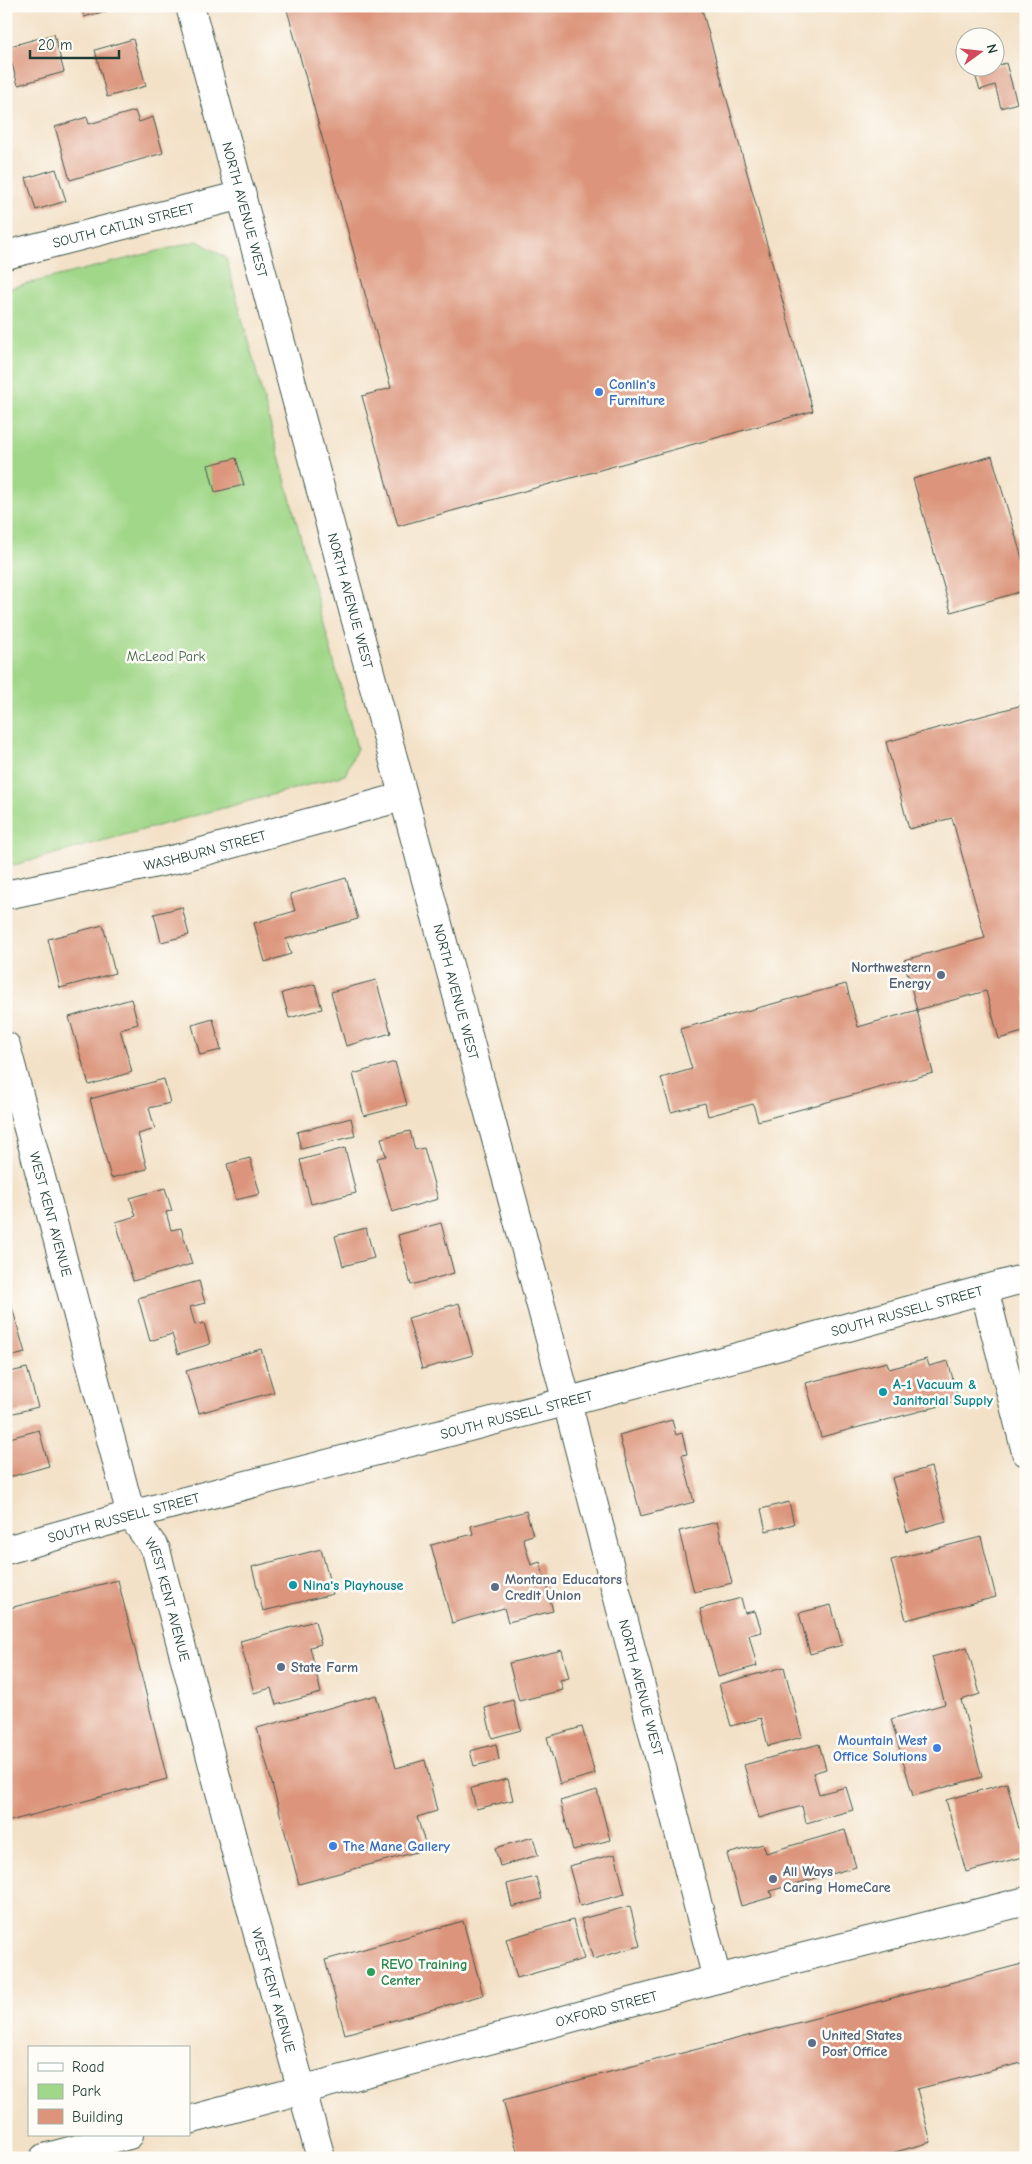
<svg xmlns="http://www.w3.org/2000/svg" width="1032" height="2164" viewBox="0 0 1032 2164" font-family="'Comic Neue',sans-serif">
  <style>
    .green { fill: #a1d789; stroke: #608a5e }
    .building { fill: #dc957b }
    .lines { fill: none; stroke-linecap: round; stroke-linejoin: round }
    .street-casing { stroke: #3f564a; stroke-width: 30 }
    .secondary-casing { stroke: #3f564a; stroke-width: 30 }
    .street { stroke: #fff; stroke-width: 28 }
    .secondary { stroke: #fff; stroke-width: 28 }
    .shop-dot { fill: #3f7fe0; stroke: #fdfcf7; stroke-width: 2 }
    .service-dot { fill: #5c6f8a; stroke: #fdfcf7; stroke-width: 2 }
    .culture-dot { fill: #0f9aa8; stroke: #fdfcf7; stroke-width: 2 }
    .leisure-dot { fill: #2e9e5b; stroke: #fdfcf7; stroke-width: 2 }
    .labels { text-anchor: middle; dominant-baseline: central; stroke-width: 5; stroke-linejoin: round; paint-order: stroke }
    .street-label { font-size: 14px; fill: #1f3d34; stroke: #fdfcf7 }
    .shop-label { font-size: 14px; font-weight: bold; fill: #366cbe; stroke: #fdfcf7; text-anchor: start }
    .park-label { font-size: 14px; fill: #406449; stroke: #fdfcf7 }
    .service-label { font-size: 14px; font-weight: bold; fill: #4e5e75; stroke: #fdfcf7; text-anchor: start }
    .culture-label { font-size: 14px; font-weight: bold; fill: #0d838f; stroke: #fdfcf7; text-anchor: start }
    .leisure-label { font-size: 14px; font-weight: bold; fill: #27864d; stroke: #fdfcf7; text-anchor: start }
  </style>
  <rect width="100%" height="100%" fill="#fdfcf7"/>
  <filter id="ink" filterUnits="userSpaceOnUse"><feTurbulence type="fractalNoise" baseFrequency=".02" numOctaves="2"/><feDisplacementMap in="SourceGraphic" scale="10" xChannelSelector="R" yChannelSelector="G"/><feConvolveMatrix kernelMatrix="1 2 1 2 8 2 1 2 1" color-interpolation-filters="sRGB"/></filter>
  <filter id="wash" filterUnits="userSpaceOnUse"><feTurbulence type="fractalNoise" baseFrequency=".0096" numOctaves="4" result="noise"/><feDisplacementMap in="SourceGraphic" scale="20" xChannelSelector="R" yChannelSelector="G"/><feGaussianBlur stdDeviation="1.12" result="paint"/><feColorMatrix in="noise" values="0 0 0 0 0 0 0 0 0 0 0 0 0 0 0 0 0 1.4 0 .05"/><feComposite in="paint" operator="in"/></filter>
  <g filter="url(#wash)">
    <rect width="100%" height="100%" fill="#f3e1c7"/>
    <path class="green" d="M198,241L226,258L357,748L345,775L14,865L6,861V289Z"/>
    <g id="blocks">
      <path class="building" d="M81,6H120V7L84,17Z
        M286,6H701L813,411L398,526L362,396L391,388Z
        M54,34L64,72L18,85L7,47Z
        M133,39L146,86L107,97L95,50Z
        M1006,63L1017,103L1001,108L995,85L980,90L974,72Z
        M135,111L139,122L153,117L163,153L70,180L55,127L87,117L89,124Z
        M56,169L66,201L36,210L26,178Z
        M992,456L1026,572V590L951,612L913,479Z
        M236,458L244,485L215,492L208,465Z
        M1026,704V1031L999,1039L986,991L917,1010L933,1073L758,1121L753,1104L708,1116L705,1103L671,1112L661,1078L692,1069L680,1029L846,984L858,1027L917,1010L904,960L985,938L952,818L909,829L886,742Z
        M346,878L358,919L286,939L291,954L265,962L254,923L295,911L290,894Z
        M182,907L189,935L161,942L154,914Z
        M103,925L115,973L60,988L48,939Z
        M376,980L391,1033L346,1046L331,992Z
        M315,984L322,1009L289,1018L282,993Z
        M131,999L138,1024L120,1029L132,1072L89,1085L69,1017Z
        M213,1019L221,1050L200,1055L192,1025Z
        M395,1062L407,1105L364,1116L353,1074Z
        M164,1079L170,1103L149,1108L155,1129L138,1134L147,1169L111,1178L90,1099Z
        M351,1118L355,1136L301,1149L297,1132Z
        M410,1131L415,1150L424,1148L438,1199L392,1212L377,1158L386,1156L381,1138Z
        M345,1148L356,1193L311,1204L300,1160Z
        M250,1158L260,1194L236,1200L227,1164Z
        M165,1188L172,1211L166,1212L171,1230L181,1228L192,1264L133,1281L116,1222L136,1216L130,1198Z
        M441,1223L454,1273L411,1285L398,1235Z
        M366,1228L374,1258L343,1266L335,1236Z
        M199,1281L205,1303L190,1307L195,1325L204,1323L210,1344L178,1354L172,1334L150,1341L138,1298Z
        M10,1300L25,1353L6,1358V1301Z
        M459,1303L473,1355L422,1369L408,1318Z
        M261,1349L274,1392L199,1413L186,1371Z
        M927,1359L929,1366L948,1361L959,1401L821,1437L806,1383L887,1362L889,1369Z
        M27,1368L38,1407L6,1415V1373Z
        M672,1420L676,1435L682,1433L687,1454L682,1455L694,1502L641,1516L619,1435Z
        M39,1430L49,1466L6,1478V1439Z
        M931,1467L946,1521L907,1532L892,1478Z
        M789,1502L794,1524L766,1531L761,1509Z
        M526,1511L533,1535L523,1538L531,1565L540,1562L553,1611L508,1622L504,1608L452,1623L431,1545L473,1534L471,1526Z
        M717,1522L732,1583L694,1592L679,1531Z
        M981,1537L996,1597L906,1620L891,1560Z
        M321,1549L333,1594L263,1611L252,1567Z
        M118,1580L167,1779L6,1822V1609Z
        M741,1598L745,1613L755,1611L762,1632L749,1635L757,1666L718,1677L700,1609Z
        M831,1605L842,1645L810,1654L799,1613Z
        M315,1621L321,1644L310,1647L321,1693L276,1705L271,1688L254,1693L240,1641Z
        M967,1647L980,1694L961,1700L982,1777L913,1796L891,1719L945,1704L932,1657Z
        M562,1650L569,1678L560,1680L563,1690L519,1701L509,1663Z
        M784,1667L802,1737L768,1746L761,1718L731,1726L719,1684Z
        M376,1695L396,1768L425,1760L437,1811L417,1817L427,1849L299,1884L257,1728Z
        M513,1700L521,1730L492,1738L485,1708Z
        M582,1727L595,1774L560,1784L547,1737Z
        M496,1744L499,1760L474,1766L470,1751Z
        M819,1744L826,1769L813,1773L819,1794L846,1787L853,1810L806,1823L802,1806L759,1818L744,1765Z
        M508,1779L513,1800L476,1809L471,1788Z
        M1007,1783L1026,1856L966,1872L946,1800Z
        M597,1790L610,1840L573,1850L560,1801Z
        M845,1830L856,1867L770,1891L772,1897L741,1906L727,1854L763,1844L766,1853Z
        M533,1837L538,1855L500,1866L495,1848Z
        M615,1854L625,1894L580,1906L569,1866Z
        M536,1877L542,1899L512,1907L507,1884Z
        M630,1906L640,1946L593,1959L581,1919Z
        M573,1920L584,1959L517,1978L506,1939Z
        M463,1921L483,1995L345,2034L325,1960Z
        M1026,1963V2062L917,2089L931,2142L874,2158H519L503,2100Z"/>
    </g>
  </g>
  <g filter="url(#ink)">
    <use href="#blocks" fill-opacity="0" stroke="#3f564a" stroke-width="1"/>
    <g class="lines">
      <g class="street-casing">
        <g id="street">
          <path id="s1" d="M190,6L567,1402L717,1979"/>
          <path id="s2" d="M6,255L242,195"/>
          <path id="s3" d="M6,895L180,858L402,797"/>
          <path id="s4" d="M6,1046L131,1515L156,1550L254,1920L321,2158"/>
          <path d="M984,1289L1026,1452"/>
          <path id="s5" d="M189,2120L717,1979L1026,1901"/>
          <path d="M44,2158L129,2135"/>
        </g>
      </g>
      <g class="secondary-casing">
        <g id="secondary">
          <path id="s6" d="M6,1550L131,1515L776,1347L1026,1278"/>
        </g>
      </g>
      <use href="#street" class="street"/>
      <use href="#secondary" class="secondary"/>
    </g>
  </g>
  <g class="shop-dot">
    <circle cx="599" cy="392" r="5"/>
    <circle cx="937" cy="1748" r="5"/>
    <circle cx="333" cy="1846" r="5"/>
  </g>
  <g class="service-dot">
    <circle cx="941" cy="975" r="5"/>
    <circle cx="495" cy="1587" r="5"/>
    <circle cx="281" cy="1667" r="5"/>
    <circle cx="773" cy="1879" r="5"/>
    <circle cx="812" cy="2043" r="5"/>
  </g>
  <g class="culture-dot">
    <circle cx="883" cy="1392" r="5"/>
    <circle cx="293" cy="1585" r="5"/>
  </g>
  <circle class="leisure-dot" cx="371" cy="1972" r="5"/>
  <g class="labels">
    <g class="street-label">
      <text stroke="none"><textPath href="#s1" startOffset="211">NORTH AVENUE WEST</textPath></text>
      <text stroke="none"><textPath href="#s2" startOffset="121">SOUTH CATLIN STREET</textPath></text>
      <text stroke="none"><textPath href="#s1" startOffset="616">NORTH AVENUE WEST</textPath></text>
      <text stroke="none"><textPath href="#s3" startOffset="204">WASHBURN STREET</textPath></text>
      <text stroke="none"><textPath href="#s1" startOffset="1021">NORTH AVENUE WEST</textPath></text>
      <text stroke="none"><textPath href="#s4" startOffset="174">WEST KENT AVENUE</textPath></text>
      <text stroke="none"><textPath href="#s6" startOffset="932">SOUTH RUSSELL STREET</textPath></text>
      <text stroke="none"><textPath href="#s6" startOffset="528">SOUTH RUSSELL STREET</textPath></text>
      <text stroke="none"><textPath href="#s6" startOffset="122">SOUTH RUSSELL STREET</textPath></text>
      <text stroke="none"><textPath href="#s4" startOffset="579">WEST KENT AVENUE</textPath></text>
      <text stroke="none"><textPath href="#s1" startOffset="1741">NORTH AVENUE WEST</textPath></text>
      <text stroke="none"><textPath href="#s4" startOffset="984">WEST KENT AVENUE</textPath></text>
      <text stroke="none"><textPath href="#s5" startOffset="432">OXFORD STREET</textPath></text>
    </g>
    <g class="shop-label">
      <text x="609" y="384">Conlin's<tspan x="609" dy="16">Furniture</tspan></text>
      <text x="927" y="1740" text-anchor="end">Mountain West<tspan x="927" dy="16">Office Solutions</tspan></text>
      <text x="343" y="1846">The Mane Gallery</text>
    </g>
    <g class="park-label">
      <text x="166" y="656">McLeod Park</text>
    </g>
    <g class="service-label">
      <text x="931" y="967" text-anchor="end">Northwestern<tspan x="931" dy="16">Energy</tspan></text>
      <text x="505" y="1579">Montana Educators<tspan x="505" dy="16">Credit Union</tspan></text>
      <text x="291" y="1667">State Farm</text>
      <text x="783" y="1871">All Ways<tspan x="783" dy="16">Caring HomeCare</tspan></text>
      <text x="822" y="2035">United States<tspan x="822" dy="16">Post Office</tspan></text>
    </g>
    <g class="culture-label">
      <text x="893" y="1384">A-1 Vacuum &amp;<tspan x="893" dy="16">Janitorial Supply</tspan></text>
      <text x="303" y="1585">Nina's Playhouse</text>
    </g>
    <g class="leisure-label">
      <text x="381" y="1964">REVO Training<tspan x="381" dy="16">Center</tspan></text>
    </g>
  </g>
  <rect width="1032" height="2164" fill="none" stroke="#fdfcf7" stroke-width="25"/>
  <rect x="28" y="2046" width="162" height="90" fill="#fdfcf7" stroke="#a4b0a9"/>
  <rect x="38" y="2063" width="25" height="8" fill="#ffffff" stroke="#a4b0a9"/>
  <text x="72" y="2072" font-size="15" fill="#1f3d34">Road</text>
  <rect x="38" y="2084" width="25" height="15" fill="#a1d789" stroke="#a4b0a9"/>
  <text x="72" y="2096" font-size="15" fill="#1f3d34">Park</text>
  <rect x="38" y="2109" width="25" height="15" fill="#dc957b" stroke="#a4b0a9"/>
  <text x="72" y="2122" font-size="15" fill="#1f3d34">Building</text>
  <g transform="translate(980 52) rotate(75)"><circle r="24" fill="#fdfcf7" stroke="#a4b0a9"/>
  <path d="M0-4L9 19L0 12L-9 19Z" fill="#d1495b"/>
  <text y="-8" font-size="14" font-weight="bold" text-anchor="middle" fill="#1f3d34">N</text>
  </g>
  <path d="M30 50v8h89v-8" fill="none" stroke="#1f3d34" stroke-width="2.5"/>
  <text x="38" y="50" font-size="15" fill="#1f3d34" stroke="#fdfcf7" stroke-width="4" paint-order="stroke">20 m</text>
</svg>
